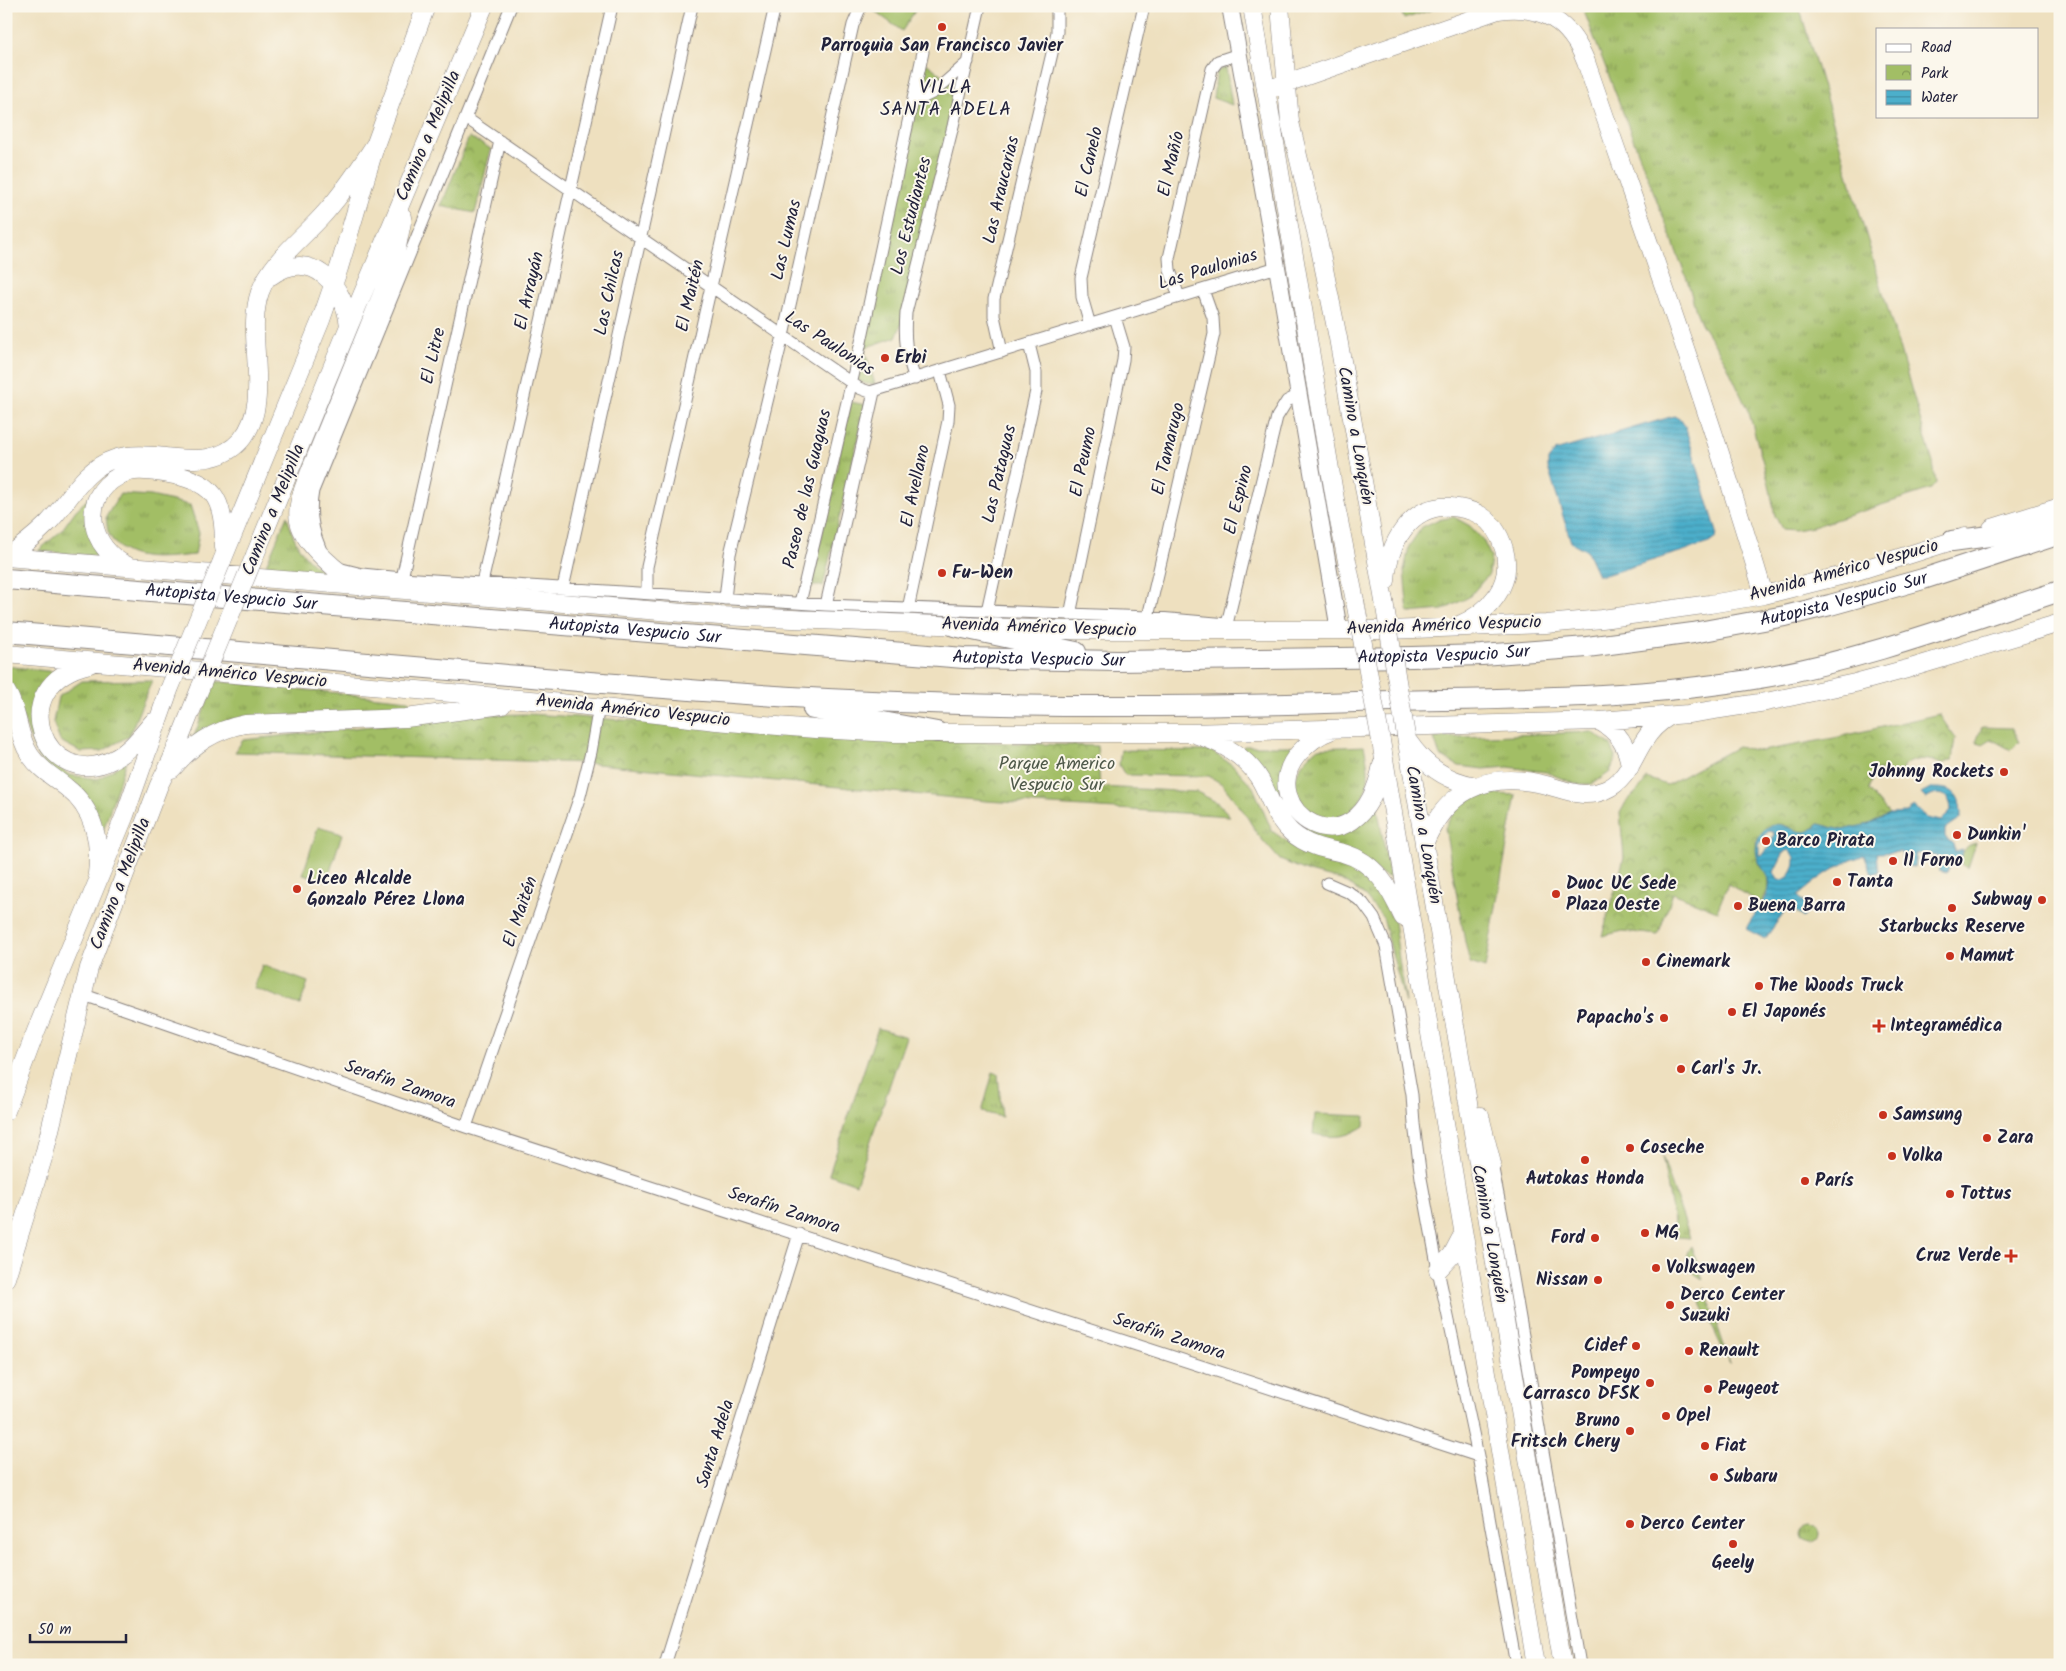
<svg xmlns="http://www.w3.org/2000/svg" width="2066" height="1671" viewBox="0 0 2066 1671" font-family="Kalam,sans-serif">
  <style>
    .grass { fill: url(#grass-tufts); stroke: #627050 }
    .park { fill: url(#park-crowns); stroke: #627050 }
    .pitch { fill: #a2be65; stroke: #627050 }
    .water { fill: url(#water-rules); stroke: #376883; fill-rule: evenodd }
    .lines { fill: none; stroke-linecap: round; stroke-linejoin: round }
    .street-casing { stroke: #88817d; stroke-width: 13 }
    .secondary-casing { stroke: #88817d; stroke-width: 18 }
    .primary-casing { stroke: #88817d; stroke-width: 19 }
    .highway-casing { stroke: #88817d; stroke-width: 22 }
    .street { stroke: #fff; stroke-width: 11 }
    .secondary { stroke: #fff; stroke-width: 16 }
    .primary { stroke: #fff; stroke-width: 18 }
    .highway { stroke: #fff; stroke-width: 20 }
    .primary-bridge-casing { stroke: #88817d; stroke-width: 19; stroke-linecap: butt }
    .primary-bridge { stroke: #fff; stroke-width: 18 }
    .poi-dot { fill: #c8321e; stroke: #fbf7ec; stroke-width: 2 }
    .labels { text-anchor: middle; dominant-baseline: central; stroke-width: 4; stroke-linejoin: round; paint-order: stroke }
    .poi-label { font-size: 18px; font-weight: bold; fill: #22223b; stroke: #fbf7ec; text-anchor: start }
    .street-label { font-size: 18px; fill: #22223b; stroke: #fbf7ec }
    .park-label { font-size: 18px; fill: #4f594a; stroke: #fbf7ec }
    .neighbourhood-label { font-size: 19px; letter-spacing: 1px; fill: #22223b; stroke: #fbf7ec }
  </style>
  <defs>
    <pattern id="grass-tufts" width="24" height="20" patternUnits="userSpaceOnUse" patternTransform="scale(1.25)"><rect width="24" height="20" fill="#a2be65"/><path d="M3 7l-1-3M5 7V3M7 7l1-3M15 17l-1-3M17 17v-4M19 17l1-3" fill="none" stroke="#849a54"/></pattern>
    <pattern id="park-crowns" width="20" height="18" patternUnits="userSpaceOnUse" patternTransform="scale(1.25)"><rect width="20" height="18" fill="#a2be65"/><path d="M2 6a3 3 0 1 1 6 0M12 15a3 3 0 1 1 6 0" fill="none" stroke="#849a54"/></pattern>
    <pattern id="water-rules" width="6" height="5" patternUnits="userSpaceOnUse" patternTransform="scale(1.25)"><rect width="6" height="5" fill="#4cafcb"/><path d="M0 2.5h6" fill="none" stroke="#3f8ea6"/></pattern>
  </defs>
  <rect width="100%" height="100%" fill="#fbf7ec"/>
  <filter id="ink" filterUnits="userSpaceOnUse"><feTurbulence type="fractalNoise" baseFrequency=".02" numOctaves="2"/><feDisplacementMap in="SourceGraphic" scale="10" xChannelSelector="R" yChannelSelector="G"/><feConvolveMatrix kernelMatrix="1 2 1 2 8 2 1 2 1" color-interpolation-filters="sRGB"/></filter>
  <filter id="wash" filterUnits="userSpaceOnUse"><feTurbulence type="fractalNoise" baseFrequency=".0096" numOctaves="4" result="noise"/><feDisplacementMap in="SourceGraphic" scale="20" xChannelSelector="R" yChannelSelector="G"/><feGaussianBlur stdDeviation="1.12" result="paint"/><feColorMatrix in="noise" values="0 0 0 0 0 0 0 0 0 0 0 0 0 0 0 0 0 1.4 0 .05"/><feComposite in="paint" operator="in"/></filter>
  <g filter="url(#wash)">
    <rect width="100%" height="100%" fill="#eee0bf"/>
    <path class="grass" d="M1582,6H1799L1933,463L1936,483L1931,489L1813,527L1795,530L1782,529L1775,516L1769,484L1749,413L1725,361L1701,323L1696,311L1687,279Z
      M926,63L946,78L956,76L949,129L902,323L896,337L864,348L875,384H866L857,380Z
      M1226,67L1232,105L1213,98L1217,71Z
      M851,402L866,405L823,586H811Z
      M101,487L87,517L106,557L38,551L61,531L76,510Z
      M120,494L151,496L190,505L199,533L195,555C167,557 126,566 110,536C107,531 107,523 106,517Z
      M287,516C296,548 302,557 330,577L264,570Z
      M1454,517L1470,526L1483,540L1491,557L1489,574L1469,597L1443,610L1408,613L1404,571L1409,546L1422,527L1437,520Z
      M6,666L56,672L35,737L53,763L69,775L98,779L126,761L102,834L38,757L9,684L6,681Z
      M152,680L129,736L102,751L81,752L60,741L53,722L58,697L82,681Z
      M215,681L409,700L413,709L255,717L193,739Z
      M1982,727L2011,728L2019,742L2011,750L1991,739L1983,744L1976,742Z
      M1592,732L1610,744L1616,757L1610,772L1593,784H1575L1546,772L1508,767L1484,769L1459,766L1440,756L1434,738Z
      M1244,746H1292L1294,749L1280,787L1332,835C1355,832 1362,824 1377,806L1390,878L1296,830L1241,749Z
      M1364,746C1369,769 1373,789 1354,807C1348,814 1344,817 1335,819C1328,820 1319,817 1312,816C1307,810 1299,803 1297,797C1290,776 1303,760 1318,748Z
      M1121,750L1211,751L1234,766L1253,787L1272,831L1300,851L1341,862L1362,874L1378,891L1394,922L1405,1003L1383,918L1363,894L1341,880L1309,872L1280,860L1258,835L1244,812L1222,784L1209,776L1125,775L1119,765Z
      M1496,794L1516,795L1485,968L1470,963L1465,942L1445,828C1451,816 1460,799 1475,795C1481,793 1489,794 1496,794Z
      M1976,843L1968,868L1960,864C1962,853 1964,845 1976,843Z
      M878,1028L906,1037L856,1184L829,1174Z
      M993,1072L998,1074L1002,1117L982,1112Z
      M1315,1114L1365,1116L1364,1126C1346,1138 1333,1138 1313,1134Z
      M1662,1156L1690,1238L1678,1237L1675,1228Z
      M1691,1246L1703,1279C1690,1273 1681,1258 1691,1246Z
      M1705,1288L1730,1364L1699,1299L1700,1294Z
      M1801 1534a9 9 0 1 1 18 0a9 9 0 1 1-18 0Z"/>
    <path class="park" d="M469,137L491,149L475,213L441,206Z
      M530,714L926,740L1097,746L1100,787L1197,792L1218,803L1230,816L986,801L587,763L235,752L243,740L473,715Z
      M1939,714L1955,738L1952,760L1941,764C1928,758 1914,757 1903,767L1901,775L1891,776L1876,770L1868,790L1889,814L1869,824L1858,827L1842,830L1819,824C1800,844 1789,820 1774,825C1768,827 1761,836 1756,841C1757,849 1756,859 1761,866C1772,883 1771,885 1761,903L1728,884L1717,911L1673,893L1658,935L1623,931L1602,936L1624,858L1620,813L1626,802L1643,785L1646,778L1667,785L1737,747L1762,751L1834,738Z"/>
    <path class="pitch" d="M908,6L915,11L902,31L869,7Z
      M1399,6H1436L1437,8L1404,19Z
      M318,827L342,834L327,881L303,874Z
      M262,965L308,982L300,1005L254,988Z"/>
    <path class="water" d="M1674,416L1681,420L1685,426L1717,532L1716,538L1709,543L1605,575H1598L1587,551L1571,542L1548,468V460L1555,451Z
      M1932,788C1956,787 1961,796 1961,818L1945,829V837L1953,844L1955,852L1963,850L1960,864L1951,861L1947,873L1939,871L1940,857L1916,852L1914,867L1904,866L1901,852L1877,853L1879,872L1872,874L1864,855C1835,866 1821,876 1798,896L1811,910L1803,918L1789,905L1765,939L1746,929C1752,916 1766,903 1769,888C1771,877 1765,873 1760,864C1752,849 1757,835 1769,827C1786,816 1800,845 1819,824L1842,830L1869,824L1889,814L1907,813L1913,806L1927,818L1941,821L1951,811C1951,795 1940,789 1926,799L1921,794ZM1768,831L1774,832C1773,842 1768,851 1759,856V845ZM1788,850L1795,857C1796,868 1790,881 1778,880L1774,872L1784,852Z"/>
  </g>
  <g filter="url(#ink)">
    <g class="lines">
      <g class="street-casing">
        <path id="street" d="M912,103L934,92L968,62
          M466,118L859,388L870,392L1277,267
          M1179,297L1170,270L1169,258L1212,69L1218,61L1239,54
          M1090,325L1082,297L1081,278L1144,6
          M1002,352L994,316V299L1057,32V6
          M915,379C906,353 904,341 906,313L953,126L980,6
          M320,548C312,529 309,511 313,491L511,6
          M342,569L362,574L402,578L826,605L1148,617L1227,624L1277,417L1287,401L1299,395
          M402,578L500,141
          M482,583L612,6
          M563,588L692,6
          M647,593V567L775,6
          M725,599L730,554L783,336L853,25L861,6
          M800,603L861,342L923,52
          M826,605L874,392
          M908,609L948,421L949,405L940,371
          M987,611L1036,391V372L1029,344
          M1070,615L1123,360L1124,347L1115,317
          M1148,617L1214,334L1213,318L1203,290
          M1327,883L1350,893L1363,903L1374,918L1386,946L1412,1095L1414,1124L1421,1178L1438,1270L1478,1456L1516,1665
          M81,994L466,1127L1478,1456
          M466,1127L580,796L591,752L599,706
          M1492,1164L1503,1220L1580,1665
          M665,1665L799,1234"/>
      </g>
      <g class="secondary-casing">
        <path id="secondary" d="M1230,6L1277,267L1339,630"/>
      </g>
      <g class="primary-casing">
        <path id="primary" d="M1252,6L1337,511L1355,601
          M1280,6L1290,122L1320,249L1338,338L1384,601
          M1266,90L1498,10C1542,4 1570,21 1586,62C1647,239 1711,415 1764,595
          M271,276C312,247 345,286 349,326
          M1992,528L2060,507
          M255,555L349,326L484,6
          M6,557L720,616L1060,630H1388L1546,624L1602,619L1710,604L1764,595L1848,574L1965,537
          M6,557C21,547 35,536 47,524C69,502 83,469 114,459C156,445 207,478 241,440C274,402 244,337 260,292C271,261 303,238 324,214C344,192 360,168 376,143
          M222,561L321,320L339,268L376,143L426,6
          M128,566C90,549 78,498 119,476C133,468 149,471 164,473C215,481 224,497 224,548
          M1386,581C1388,545 1409,504 1451,507C1461,508 1472,510 1480,515C1493,523 1500,535 1504,549C1514,585 1489,613 1457,626
          M361,586C340,575 304,545 299,521C296,507 302,492 307,479L383,292L395,257L403,217
          M6,654L543,701L716,721L815,729L894,733H1189L1599,721L1688,714L1766,702L1855,683L1907,669L2060,623
          M90,664C0,684 45,795 114,759C130,751 142,735 153,722
          M6,691C19,711 17,736 30,755C40,770 54,777 67,788C94,809 101,842 97,874
          M1599,721C1618,731 1628,746 1630,767
          M1330,731C1318,735 1308,743 1299,753C1250,808 1358,883 1382,765
          M1197,735C1225,744 1251,759 1264,787C1272,804 1277,819 1291,832C1307,846 1324,849 1343,853C1376,862 1390,889 1403,917
          M1406,736L1563,1665
          M1381,741L1536,1665
          M1408,741C1425,766 1446,781 1476,786
          M172,769C192,745 214,730 245,724L406,718L502,705
          M1424,844C1446,791 1485,771 1542,784C1564,789 1583,800 1605,790C1627,781 1632,759 1644,741C1650,731 1658,723 1668,717
          M6,1111L36,1031L125,815L169,690
          M1480,1116L1492,1164
          M1438,1270L1452,1255L1462,1236
          M6,1278L44,1155L89,968L159,785L171,761L201,686"/>
      </g>
      <g class="highway-casing">
        <g id="highway">
          <path d="M1952,541L2004,534L2060,520"/>
          <path id="s1" d="M6,579L964,658L1117,661L1412,657L1482,655L1587,647L1693,633L1785,616L1830,605L1923,579L2060,534"/>
          <path d="M954,626L1076,652"/>
          <path d="M6,632C162,645 317,659 473,672C614,684 756,697 898,702C1051,708 1203,707 1356,702C1491,698 1627,701 1760,678C1863,660 1961,623 2060,591"/>
          <path d="M813,709L937,732"/>
        </g>
      </g>
      <use href="#street" class="street"/>
      <use href="#secondary" class="secondary"/>
      <use href="#primary" class="primary"/>
      <use href="#highway" class="highway"/>
      <g class="primary-bridge-casing">
        <path id="primary-bridge" d="M1355,601L1381,741
          M1384,601L1406,736
          M201,686L255,555
          M169,690L222,561"/>
      </g>
      <use href="#primary-bridge" class="primary-bridge"/>
    </g>
  </g>
  <g class="poi-dot">
    <circle cx="942" cy="27" r="5"/>
    <circle cx="885" cy="358" r="5"/>
    <circle cx="942" cy="573" r="5"/>
    <circle cx="2004" cy="772" r="5"/>
    <circle cx="1957" cy="835" r="5"/>
    <circle cx="1766" cy="841" r="5"/>
    <circle cx="1893" cy="861" r="5"/>
    <circle cx="1837" cy="882" r="5"/>
    <circle cx="297" cy="889" r="5"/>
    <circle cx="1556" cy="894" r="5"/>
    <circle cx="2042" cy="900" r="5"/>
    <circle cx="1738" cy="906" r="5"/>
    <circle cx="1952" cy="908" r="5"/>
    <circle cx="1950" cy="956" r="5"/>
    <circle cx="1646" cy="962" r="5"/>
    <circle cx="1759" cy="986" r="5"/>
    <circle cx="1732" cy="1012" r="5"/>
    <circle cx="1664" cy="1018" r="5"/>
    <path d="M1876.5 1018.5h5v5h5v5h-5v5h-5v-5h-5v-5h5z"/>
    <circle cx="1681" cy="1069" r="5"/>
    <circle cx="1883" cy="1115" r="5"/>
    <circle cx="1987" cy="1138" r="5"/>
    <circle cx="1630" cy="1148" r="5"/>
    <circle cx="1892" cy="1156" r="5"/>
    <circle cx="1585" cy="1160" r="5"/>
    <circle cx="1805" cy="1181" r="5"/>
    <circle cx="1950" cy="1194" r="5"/>
    <circle cx="1645" cy="1233" r="5"/>
    <circle cx="1595" cy="1238" r="5"/>
    <path d="M2008.5 1248.5h5v5h5v5h-5v5h-5v-5h-5v-5h5z"/>
    <circle cx="1656" cy="1268" r="5"/>
    <circle cx="1598" cy="1280" r="5"/>
    <circle cx="1670" cy="1305" r="5"/>
    <circle cx="1636" cy="1346" r="5"/>
    <circle cx="1689" cy="1351" r="5"/>
    <circle cx="1650" cy="1383" r="5"/>
    <circle cx="1708" cy="1389" r="5"/>
    <circle cx="1666" cy="1416" r="5"/>
    <circle cx="1630" cy="1431" r="5"/>
    <circle cx="1705" cy="1446" r="5"/>
    <circle cx="1714" cy="1477" r="5"/>
    <circle cx="1630" cy="1524" r="5"/>
    <circle cx="1733" cy="1544" r="5"/>
  </g>
  <g class="labels">
    <g class="poi-label">
      <text x="942" y="46" text-anchor="middle">Parroquia San Francisco Javier</text>
      <text x="895" y="358">Erbi</text>
      <text x="952" y="573">Fu-Wen</text>
      <text x="1994" y="772" text-anchor="end">Johnny Rockets</text>
      <text x="1967" y="835">Dunkin'</text>
      <text x="1776" y="841">Barco Pirata</text>
      <text x="1903" y="861">Il Forno</text>
      <text x="307" y="879">Liceo Alcalde<tspan x="307" dy="21">Gonzalo Pérez Llona</tspan></text>
      <text x="1847" y="882">Tanta</text>
      <text x="1566" y="884">Duoc UC Sede<tspan x="1566" dy="21">Plaza Oeste</tspan></text>
      <text x="2032" y="900" text-anchor="end">Subway</text>
      <text x="1748" y="906">Buena Barra</text>
      <text x="1952" y="927" text-anchor="middle">Starbucks Reserve</text>
      <text x="1960" y="956">Mamut</text>
      <text x="1656" y="962">Cinemark</text>
      <text x="1769" y="986">The Woods Truck</text>
      <text x="1742" y="1012">El Japonés</text>
      <text x="1654" y="1018" text-anchor="end">Papacho's</text>
      <text x="1890" y="1026">Integramédica</text>
      <text x="1691" y="1069">Carl's Jr.</text>
      <text x="1893" y="1115">Samsung</text>
      <text x="1997" y="1138">Zara</text>
      <text x="1640" y="1148">Coseche</text>
      <text x="1902" y="1156">Volka</text>
      <text x="1585" y="1179" text-anchor="middle">Autokas Honda</text>
      <text x="1815" y="1181">París</text>
      <text x="1960" y="1194">Tottus</text>
      <text x="1655" y="1233">MG</text>
      <text x="1585" y="1238" text-anchor="end">Ford</text>
      <text x="2001" y="1256" text-anchor="end">Cruz Verde</text>
      <text x="1666" y="1268">Volkswagen</text>
      <text x="1588" y="1280" text-anchor="end">Nissan</text>
      <text x="1680" y="1295">Derco Center<tspan x="1680" dy="21">Suzuki</tspan></text>
      <text x="1626" y="1346" text-anchor="end">Cidef</text>
      <text x="1699" y="1351">Renault</text>
      <text x="1640" y="1373" text-anchor="end">Pompeyo<tspan x="1640" dy="21">Carrasco DFSK</tspan></text>
      <text x="1718" y="1389">Peugeot</text>
      <text x="1676" y="1416">Opel</text>
      <text x="1620" y="1421" text-anchor="end">Bruno<tspan x="1620" dy="21">Fritsch Chery</tspan></text>
      <text x="1715" y="1446">Fiat</text>
      <text x="1724" y="1477">Subaru</text>
      <text x="1640" y="1524">Derco Center</text>
      <text x="1733" y="1563" text-anchor="middle">Geely</text>
    </g>
    <g class="street-label">
      <text transform="translate(429 136) rotate(-67)">Camino a Melipilla</text>
      <text transform="translate(1090 162) rotate(-77)">El Canelo</text>
      <text transform="translate(1172 164) rotate(-77)">El Mañío</text>
      <text transform="translate(1002 190) rotate(-77)">Las Araucarias</text>
      <text transform="translate(912 216) rotate(-76)">Los Estudiantes</text>
      <text transform="translate(787 240) rotate(-77)">Las Lumas</text>
      <text transform="translate(1208 270) rotate(-17)">Las Paulonias</text>
      <text transform="translate(530 291) rotate(-77)">El Arrayán</text>
      <text transform="translate(610 293) rotate(-78)">Las Chilcas</text>
      <text transform="translate(691 296) rotate(-77)">El Maitén</text>
      <text transform="translate(829 344) rotate(33)">Las Paulonias</text>
      <text transform="translate(434 356) rotate(-77)">El Litre</text>
      <text transform="translate(1355 436) rotate(80)">Camino a Lonquén</text>
      <text transform="translate(1169 449) rotate(-77)">El Tamarugo</text>
      <text transform="translate(1084 462) rotate(-78)">El Peumo</text>
      <text transform="translate(1000 474) rotate(-77)">Las Pataguas</text>
      <text transform="translate(916 486) rotate(-78)">El Avellano</text>
      <text transform="translate(808 489) rotate(-77)">Paseo de las Guaguas</text>
      <text transform="translate(1239 500) rotate(-76)">El Espino</text>
      <text transform="translate(274 510) rotate(-68)">Camino a Melipilla</text>
      <text transform="translate(1844 571) rotate(-15)">Avenida Américo Vespucio</text>
      <text stroke="none"><textPath href="#s1" startOffset="226">Autopista Vespucio Sur</textPath></text>
      <text stroke="none"><textPath href="#s1" startOffset="1846">Autopista Vespucio Sur</textPath></text>
      <text transform="translate(1444 626) rotate(-2)">Avenida Américo Vespucio</text>
      <text transform="translate(1039 628) rotate(2)">Avenida Américo Vespucio</text>
      <text stroke="none"><textPath href="#s1" startOffset="631">Autopista Vespucio Sur</textPath></text>
      <text stroke="none"><textPath href="#s1" startOffset="1441">Autopista Vespucio Sur</textPath></text>
      <text stroke="none"><textPath href="#s1" startOffset="1036">Autopista Vespucio Sur</textPath></text>
      <text transform="translate(230 674) rotate(5)">Avenida Américo Vespucio</text>
      <text transform="translate(633 711) rotate(6)">Avenida Américo Vespucio</text>
      <text transform="translate(1423 835) rotate(80)">Camino a Lonquén</text>
      <text transform="translate(121 884) rotate(-69)">Camino a Melipilla</text>
      <text transform="translate(521 912) rotate(-71)">El Maitén</text>
      <text transform="translate(400 1085) rotate(19)">Serafín Zamora</text>
      <text transform="translate(784 1211) rotate(18)">Serafín Zamora</text>
      <text transform="translate(1489 1234) rotate(80)">Camino a Lonquén</text>
      <text transform="translate(1169 1337) rotate(18)">Serafín Zamora</text>
      <text transform="translate(716 1444) rotate(-73)">Santa Adela</text>
    </g>
    <g class="park-label">
      <text x="1057" y="764">Parque Americo<tspan x="1057" dy="21">Vespucio Sur</tspan></text>
    </g>
    <g class="neighbourhood-label">
      <text x="946" y="88">VILLA<tspan x="946" dy="22">SANTA ADELA</tspan></text>
    </g>
  </g>
  <rect width="2066" height="1671" fill="none" stroke="#fbf7ec" stroke-width="25"/>
  <rect x="1876" y="28" width="162" height="90" fill="#fbf7ec" stroke="#a4a2a5"/>
  <rect x="1886" y="44" width="25" height="8" fill="#ffffff" stroke="#a4a2a5"/>
  <text x="1921" y="52" font-size="15" fill="#22223b">Road</text>
  <rect x="1886" y="65" width="25" height="15" fill="url(#park-crowns)" stroke="#a4a2a5"/>
  <text x="1921" y="78" font-size="15" fill="#22223b">Park</text>
  <rect x="1886" y="90" width="25" height="15" fill="url(#water-rules)" stroke="#a4a2a5"/>
  <text x="1921" y="102" font-size="15" fill="#22223b">Water</text>
  <path d="M30 1634v8h96v-8" fill="none" stroke="#22223b" stroke-width="2.5"/>
  <text x="38" y="1634" font-size="15" fill="#22223b" stroke="#fbf7ec" stroke-width="4" paint-order="stroke">50 m</text>
</svg>
